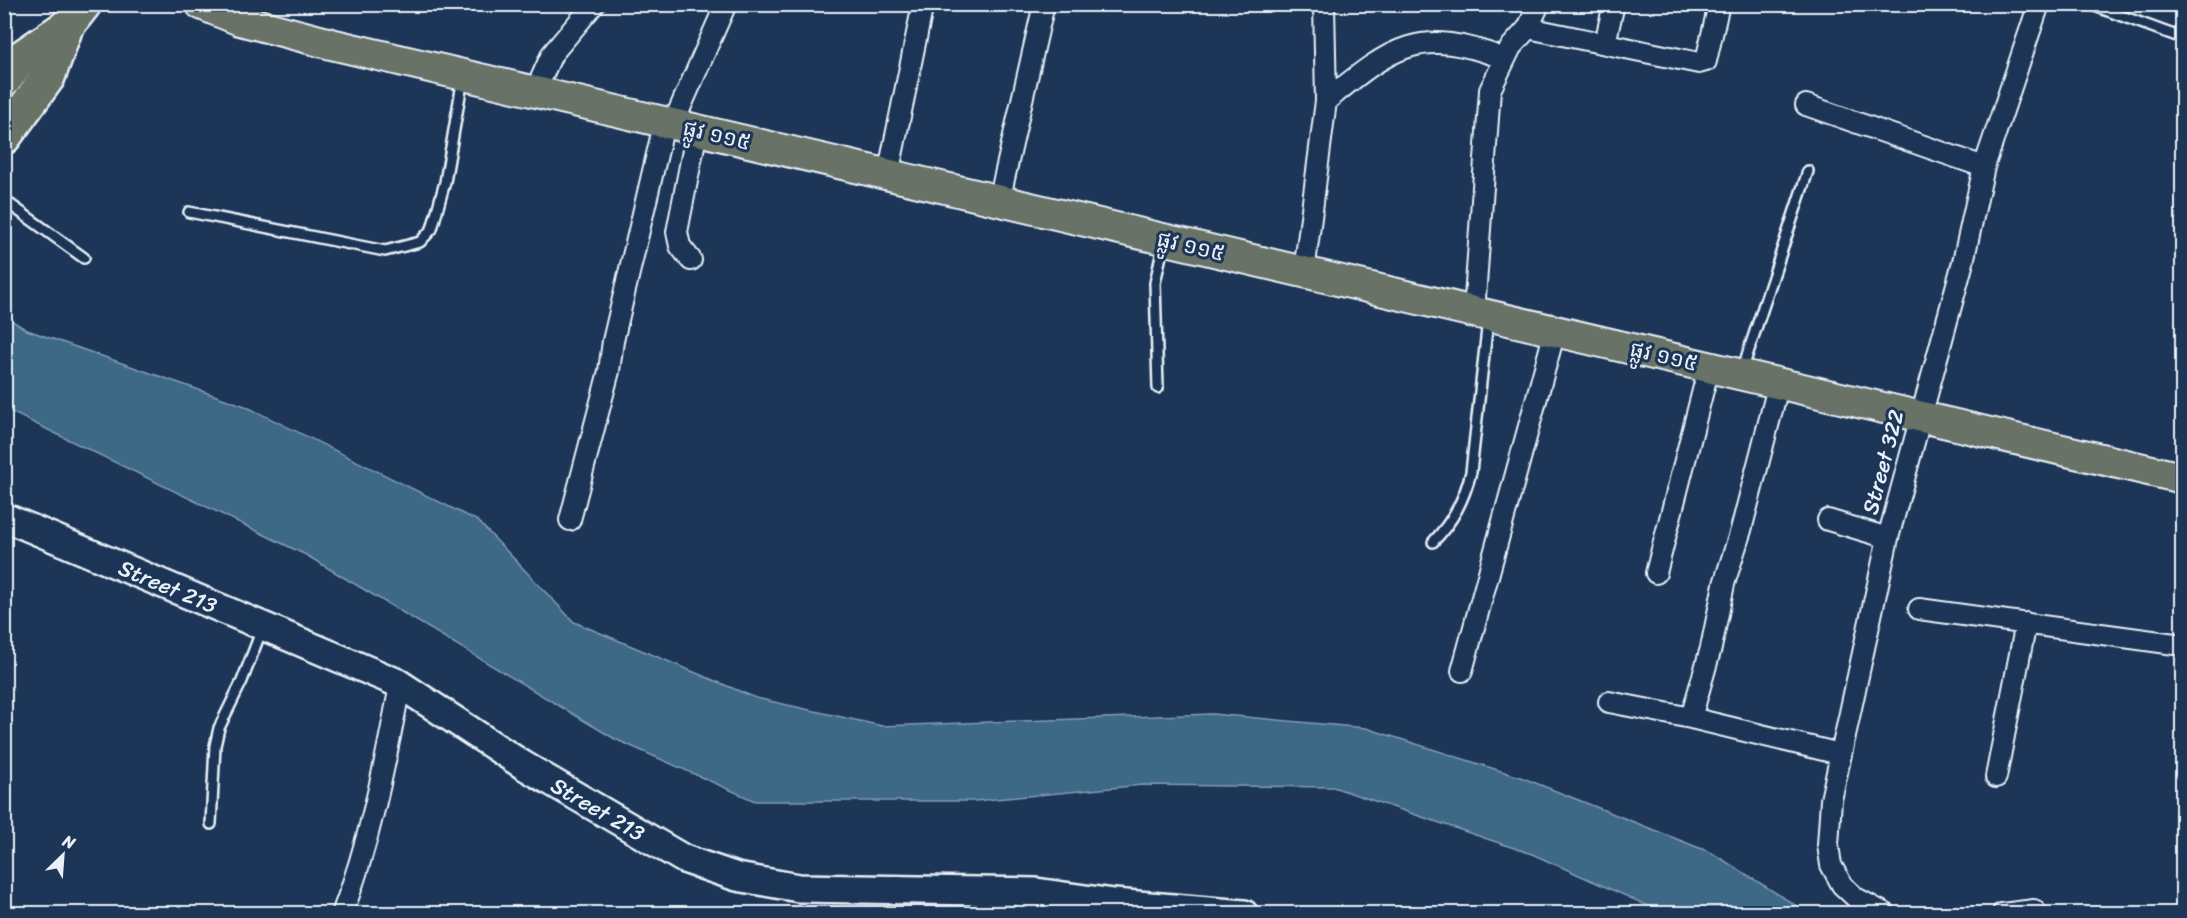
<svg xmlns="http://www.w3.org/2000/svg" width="2187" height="918" viewBox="0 0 2187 918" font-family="Sriracha,'Noto Sans Khmer',sans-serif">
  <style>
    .water { fill: #3e6786; stroke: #829eb4; stroke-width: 1.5 }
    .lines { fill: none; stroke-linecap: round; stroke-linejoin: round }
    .lane-casing { stroke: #e8f1f8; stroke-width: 14 }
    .street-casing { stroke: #e8f1f8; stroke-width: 24 }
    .secondary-casing { stroke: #e8f1f8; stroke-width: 32 }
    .primary-casing { stroke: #e8f1f8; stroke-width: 34 }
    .highway-casing { stroke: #e8f1f8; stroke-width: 38 }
    .lane { stroke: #1d3557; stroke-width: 9 }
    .street { stroke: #1d3557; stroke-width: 20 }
    .secondary { stroke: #1d3557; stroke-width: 27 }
    .primary { stroke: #687266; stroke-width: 30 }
    .highway { stroke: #687266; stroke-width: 33 }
    .labels { text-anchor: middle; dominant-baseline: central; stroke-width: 6; stroke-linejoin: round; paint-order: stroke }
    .street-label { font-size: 22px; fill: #e8f1f8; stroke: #1d3557 }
  </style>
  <rect width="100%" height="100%" fill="#1d3557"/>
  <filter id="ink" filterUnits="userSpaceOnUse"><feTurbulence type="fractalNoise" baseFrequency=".0167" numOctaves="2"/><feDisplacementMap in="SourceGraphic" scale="12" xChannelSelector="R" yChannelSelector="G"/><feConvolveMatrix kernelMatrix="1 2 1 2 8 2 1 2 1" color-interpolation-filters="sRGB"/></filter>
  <g filter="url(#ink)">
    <path class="water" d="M4,316L27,330L245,406L478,521L574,622L756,698L882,726L1212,714L1366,728L1523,778L1712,853L1808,913H1664L1532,854L1333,787L1142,785L975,801H755L615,739L306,555L5,409Z"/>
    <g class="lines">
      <g class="lane-casing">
        <path id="lane" d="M2089,4L2182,38
          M4,200L84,258
          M189,212L385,251L420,242L432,229L445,182L463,78
          M1742,371L1808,171
          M1158,388L1155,283L1164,242
          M1433,542C1453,521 1464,500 1471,472L1488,320
          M211,824L215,746L219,728L242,681L262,629"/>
      </g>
      <g class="street-casing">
        <path id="street" d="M1528,28L1699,63L1706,61L1719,4
          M1605,43L1614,4
          M535,92L552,54L594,4
          M1326,101C1393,46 1419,26 1505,59
          M1806,105L1984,167
          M673,124L726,4
          M888,175L923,4
          M999,201L1044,4
          M691,260L680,246L677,232L697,130
          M1304,272L1326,101L1324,4
          M1474,312L1490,90L1511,47L1528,28L1539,4
          M570,520L609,371L613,341L662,133L660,121
          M1828,520L1888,538
          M1656,573L1709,367
          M1919,609L2182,645
          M1462,671L1555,331
          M1609,702L1691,718L1840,754
          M1691,718L1711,648L1724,584L1741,530L1779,383
          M1996,777L2026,623
          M342,914C369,844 384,769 398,696V683
          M1024,914L1036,892
          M1886,914L1856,898L1842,885L1831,865L1828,845L1831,800L1888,538L1963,262L1984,167L2039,4
          M2002,914L2034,910"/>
      </g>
      <g class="secondary-casing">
        <g id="secondary">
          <path id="s1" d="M4,517L398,683L523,765L684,859L737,877L799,888L1036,892L1114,903L1244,914"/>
        </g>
      </g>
      <g class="primary-casing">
        <path id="primary" d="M201,4L240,20L331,44L2182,478"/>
      </g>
      <g class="highway-casing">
        <path id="highway" d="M4,80L22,57L66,27L84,4
          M4,137L48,77L66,27"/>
      </g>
      <use href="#lane" class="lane"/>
      <use href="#street" class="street"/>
      <use href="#secondary" class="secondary"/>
      <use href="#primary" class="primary"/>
      <use href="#highway" class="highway"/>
    </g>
  </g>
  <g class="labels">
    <g class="street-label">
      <text transform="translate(717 135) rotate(13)">ផ្លូវ ១១៥</text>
      <text transform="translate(1191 246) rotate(13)">ផ្លូវ ១១៥</text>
      <text transform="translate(1664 356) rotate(13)">ផ្លូវ ១១៥</text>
      <text transform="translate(1883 462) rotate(-75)">Street 322</text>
      <text stroke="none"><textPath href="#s1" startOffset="178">Street 213</textPath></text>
      <text stroke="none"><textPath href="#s1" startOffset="664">Street 213</textPath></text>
    </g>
  </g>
  <rect width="2187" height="918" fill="none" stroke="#1d3557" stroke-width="24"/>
  <rect x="12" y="12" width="2163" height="894" fill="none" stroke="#e8f1f8" stroke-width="2" filter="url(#ink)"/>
  <g transform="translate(63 855) rotate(25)" stroke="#1d3557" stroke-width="4.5" paint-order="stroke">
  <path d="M0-4.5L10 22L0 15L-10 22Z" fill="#e8f1f8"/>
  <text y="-9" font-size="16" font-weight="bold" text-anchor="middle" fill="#e8f1f8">N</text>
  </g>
</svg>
